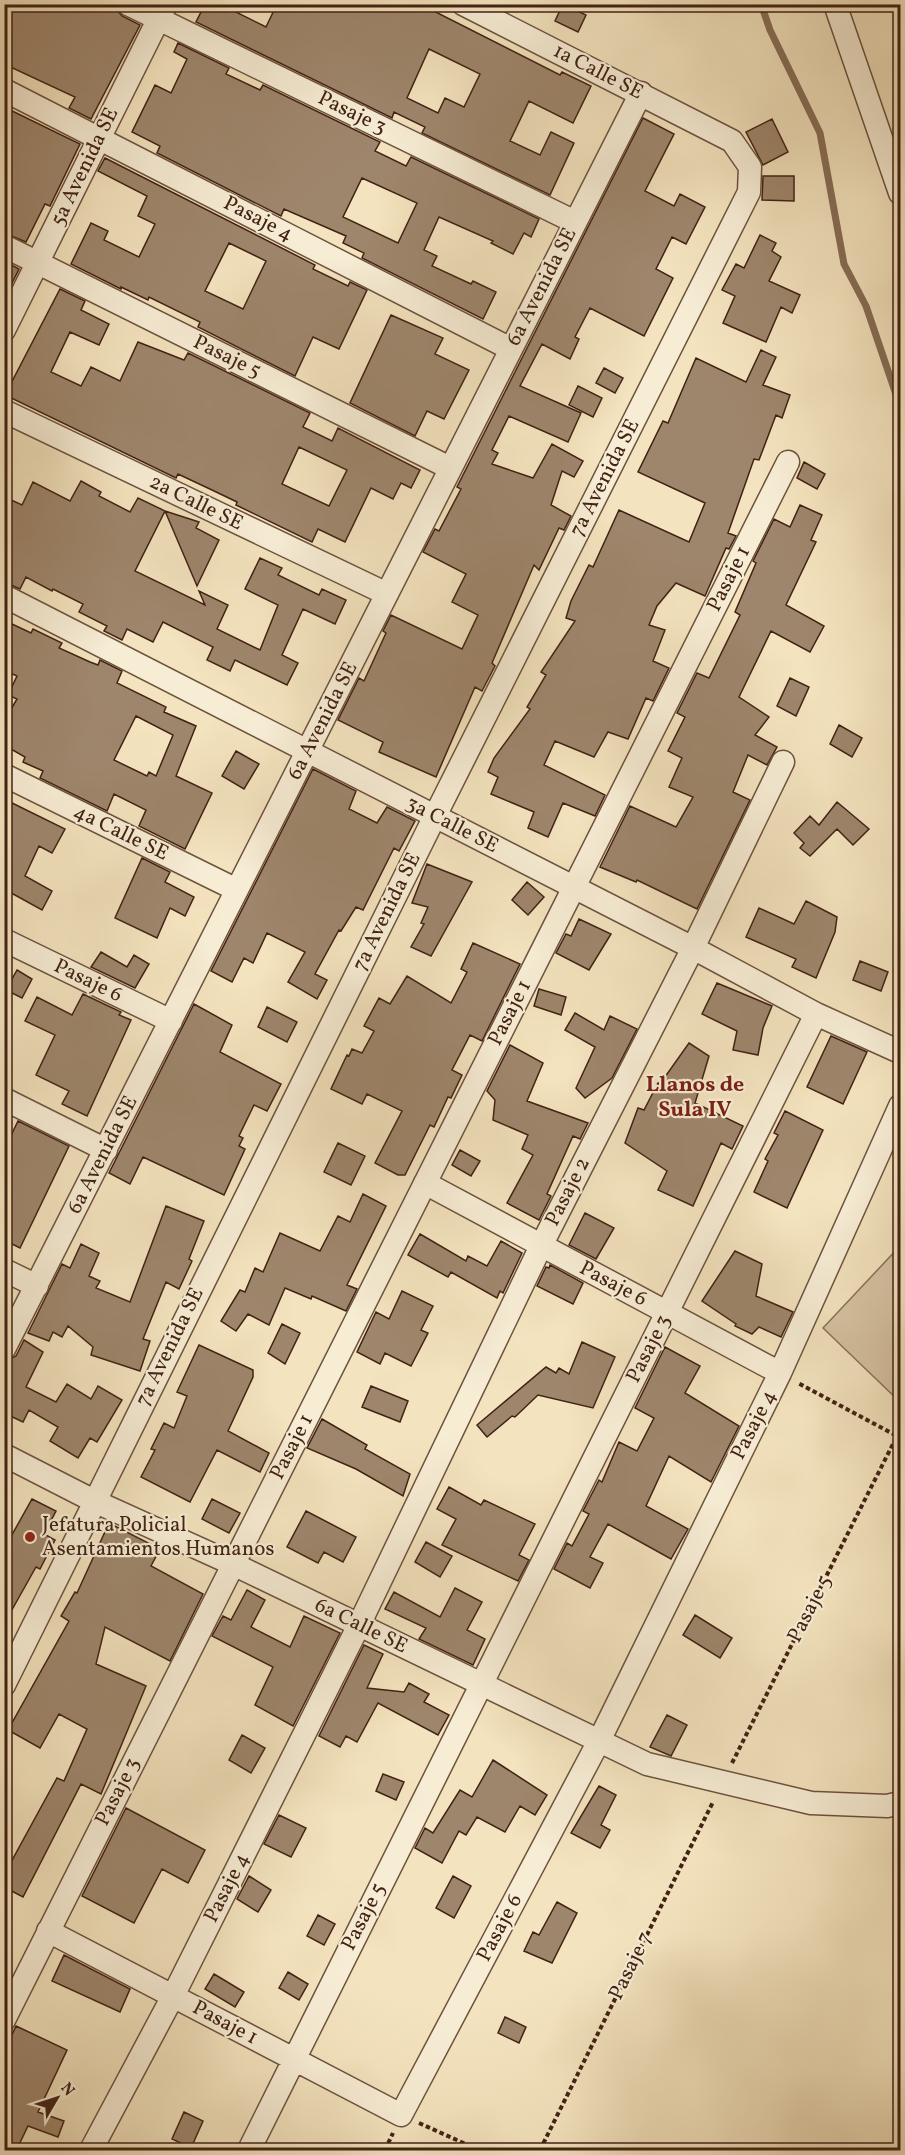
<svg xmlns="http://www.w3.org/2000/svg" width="905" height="2155" viewBox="0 0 905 2155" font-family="Vollkorn,serif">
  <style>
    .pitch { fill: #d5c2a1; stroke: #8b725a; stroke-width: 1.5 }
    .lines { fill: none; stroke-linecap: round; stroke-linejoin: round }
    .stream { stroke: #876e57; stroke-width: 7 }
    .building { fill: #9e866c; stroke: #412214; stroke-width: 1.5; fill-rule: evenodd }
    .minor-casing { stroke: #6e523e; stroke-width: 25 }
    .path { stroke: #412214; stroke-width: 4; stroke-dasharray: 4.5 3; stroke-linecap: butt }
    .minor { stroke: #f7edd5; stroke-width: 22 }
    .poi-dot { fill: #8f2418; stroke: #f7edd5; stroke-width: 2 }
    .labels { text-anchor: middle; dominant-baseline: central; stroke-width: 4.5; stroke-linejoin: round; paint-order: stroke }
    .street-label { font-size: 21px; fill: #412214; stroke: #f7edd5 }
    .poi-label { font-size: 21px; fill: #412214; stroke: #f7edd5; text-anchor: start }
    .neighbourhood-label { font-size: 22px; font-weight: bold; fill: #7a1f14; stroke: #f7edd5 }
  </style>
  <rect width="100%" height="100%" fill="#f3e3be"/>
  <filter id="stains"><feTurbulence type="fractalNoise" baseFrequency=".00333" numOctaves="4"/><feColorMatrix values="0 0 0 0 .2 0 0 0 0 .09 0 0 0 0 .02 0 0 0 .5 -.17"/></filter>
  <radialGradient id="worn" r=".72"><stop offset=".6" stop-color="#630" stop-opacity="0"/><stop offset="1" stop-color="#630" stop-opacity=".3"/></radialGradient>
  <path class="pitch" d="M900,1246V1402L823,1328Z"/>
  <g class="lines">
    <path class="stream" d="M761,4L770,30L820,133L844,264L866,306L900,406"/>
  </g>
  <path class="building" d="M4,4H112L122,16L140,25L91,119L69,108L75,97L4,64Z
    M205,4H220L266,27L277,4H420L560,75L562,72L591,86L573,123L529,101L510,141L540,155L551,132L574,143L550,195L422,133L425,127L394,112L392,118L196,22ZM429,49L480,74L464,107L445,98L438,113L407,98Z
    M563,4L586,15L578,32L555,21Z
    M178,43L229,68L226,74L260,90L263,85L380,142L375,151L406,166L411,157L539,219L531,237L524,233L513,254L491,243L493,241L439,217L424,250L437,256L432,266L471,284L473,281L496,292L483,319L362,258L364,253L343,243L346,236L284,209L281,216L157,153L160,146L132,132L155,85L171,93L187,59L174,52ZM362,178L417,203L398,243L343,217Z
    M4,107L80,144L50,206L45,204L26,242L4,233Z
    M643,118L674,134L645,191L674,206L680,194L705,207L686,244L672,237L656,269L673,278L644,336L590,308L575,337L579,339L570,359L542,344L520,386L581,413L568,442L509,416L492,450L498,453L492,464L533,478L552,444L583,461L574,477L562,471L551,505L571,516L564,530L559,528L539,570L534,565L492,663L495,666L482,691L475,687L436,777L379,752L383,742L338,720L359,678L364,681L386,633L383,631L391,615L462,649L478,615L452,602L466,574L423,552L435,529L439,531L461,489L457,487Z
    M772,119L788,152L763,165L746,132Z
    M105,158L315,265L313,269L348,286L350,282L367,290L339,349L313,337L295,376L198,327L200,322L149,297L148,300L121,287V289L71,264L91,223L108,231L104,240L139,257L155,224L138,216L147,196L98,171ZM229,243L266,261L243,309L205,291Z
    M763,176H794V201L762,200Z
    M760,235L776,243L772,251L781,257L769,281L800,295L792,313L781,307L766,342L723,323L735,296L722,290L736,264L744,268Z
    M4,261L19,269L4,299Z
    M60,289L85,301L81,310L109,324L99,345L70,332L51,372L81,386L91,367L120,381L138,342L184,360L188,353L310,413L303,427L332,441L338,428L420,470L411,488L401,483L393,499L371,488L345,542L318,529L312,542L236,505L237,502L212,490L178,474L176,478L5,395ZM299,447L347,470L329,506L282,484Z
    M391,315L443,338L435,354L469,370L444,419L427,411L415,436L350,403Z
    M761,350L776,357L763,385L790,395L782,418L776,415L759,460L754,459L728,533L736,536L729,549L726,548L705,596L676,583L657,606L649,625L665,630L653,661L669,668L653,701L646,698L628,739L608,732L594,757L555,741L544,765L605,795L595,816L563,803L548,837L528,828L534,812L491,794L498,777L488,772L494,758L530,709L527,707L546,675L541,672L575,621L566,618L571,601L589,565L593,567L619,510L689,542L705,503L638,472L663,421L668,423L696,358L746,382Z
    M604,368L623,378L615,393L596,383Z
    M578,386L602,398L593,417L569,405Z
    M804,462L825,474L817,489L797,478Z
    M81,481L101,492L99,496L130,512L138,498L165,511L135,571L205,605L199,591L228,605L217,629L260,650L278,605L245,589L260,558L282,568L278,575L319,595L322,589L346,600L335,624L303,609L282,655L298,663L287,685L235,660L230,671L207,660L213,647L163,622L153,642L127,629L122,640L104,631L107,626L79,612L83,604L53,589L52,591L26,577L20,589L4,582V509L9,499L22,505L33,482L70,501Z
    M800,505L822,515L811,540L816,542L786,605L824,626L810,652L771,631L739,697L769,717L755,735L777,747L767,765L748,755L733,792L750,800L697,909L637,880L636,882L600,867L630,806L676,827L693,797L669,787L682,758L668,751L685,717L677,713L697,673L709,678L740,615L735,612L756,563L753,561L774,519L790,527Z
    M165,511L199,522L196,528L219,540L197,586Z
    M12,624L31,633L33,629L62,643L59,648L90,662L98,665L100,660L122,671L117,683L166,707L164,712L196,726L176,776L212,793L185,849L139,826L146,810L114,794L107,811L40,778L43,771L23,762L25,757L4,745V721L17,699L8,695L17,676L4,670V640ZM136,716L173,735L156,776L149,772L147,776L114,760Z
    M790,678L809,687L796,716L777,706Z
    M839,725L862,738L852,757L830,744Z
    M236,751L259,764L244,789L222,776Z
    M313,769L356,791L349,809L377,823L387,807L415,821L399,851L394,848L363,910L356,907L341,931L339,930L315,974L327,980L317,999L288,982L305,952L267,933L253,963L244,958L232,982L211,971Z
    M4,799L65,829L52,853L39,846L25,876L52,891L42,910L4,889Z
    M837,802L869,829L853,845L837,829L810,856L800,848L804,843L794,833L810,816L819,825Z
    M142,858L170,872L165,882L194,897L185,916L170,908L157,938L115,918Z
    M427,864L472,882L431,956L411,947L424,924L421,923L428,907L412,903Z
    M527,882L544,897L528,915L512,900Z
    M806,901L837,917L835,932L816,978L792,967L796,959L746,937L759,908L794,924Z
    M579,919L611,934L589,970L556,953L566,934L571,936Z
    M473,943L520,964L482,1041L470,1035L452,1070L462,1075L451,1098L448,1097L434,1127L430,1125L405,1175H398L375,1163L402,1111L367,1094L362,1104L331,1089L347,1055L349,1056L352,1049L362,1053L374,1031L364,1026L379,998L390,1004L407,976L451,1003L467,972L461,969Z
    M101,952L127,967L134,955L149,964L135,988L91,967Z
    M860,961L888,972L881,991L853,980Z
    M17,970L32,979L22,998L6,990Z
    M717,983L772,1006L763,1028L758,1055L733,1050L737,1031L702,1014Z
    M539,989L566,997L561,1015L534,1006Z
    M83,994L121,1012L119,1015L131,1020L87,1116L62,1104L69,1091L36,1075L55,1035L25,1021L37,997L72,1015Z
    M194,1004L232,1025L220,1052L281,1084L267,1111L254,1105L239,1136L243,1138L239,1146L245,1149L224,1195L143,1157L130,1184L109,1173Z
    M267,1007L297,1022L287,1042L258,1027Z
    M575,1013L604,1030L610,1016L637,1029L612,1078L585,1098L576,1088L595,1047L565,1030Z
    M831,1036L867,1052L843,1104L807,1087Z
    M689,1043L709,1056L695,1103L743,1126L732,1149L721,1143L693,1206L658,1190L667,1171L625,1143L638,1108L644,1110L658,1083L660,1084Z
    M510,1045L543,1063L527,1101L588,1123L580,1139L573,1136L547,1194L551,1196L539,1220L507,1203L533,1155L522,1149L528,1135L493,1120L495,1100L487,1091Z
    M785,1111L823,1130L787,1208L754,1192L768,1161L765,1159L778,1135L774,1133Z
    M18,1121L69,1146L20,1248L4,1240V1150Z
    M338,1143L365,1156L351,1185L324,1172Z
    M460,1150L480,1161L471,1176L452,1165Z
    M363,1194L386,1206L347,1285L357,1289L346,1311L312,1296L311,1299L285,1288L269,1325L248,1314L236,1331L221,1321L240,1290L245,1292L255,1268L263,1272L280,1233L320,1251L338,1216L350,1222Z
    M166,1206L204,1221L189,1259L192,1261L179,1289L166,1282L143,1339L150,1341L140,1371L91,1355L93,1347L68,1326L62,1337L53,1332L49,1341L28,1333L62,1264L70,1268L81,1244L99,1253L89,1276L100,1281L96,1288L130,1302Z
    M585,1213L614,1228L596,1259L569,1245Z
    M420,1234L466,1261L468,1256L487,1266L501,1241L522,1253L503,1293L500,1291L497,1298L451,1272L448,1277L408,1255Z
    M735,1251L762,1264L756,1296L793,1312L781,1337L759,1327L752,1334L735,1326L736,1324L702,1301Z
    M550,1265L583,1283L573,1304L537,1286L546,1267L549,1268Z
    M402,1291L433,1306L421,1330L428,1333L411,1366L385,1353L380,1364L357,1352L376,1312L389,1319Z
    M282,1324L300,1333L285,1364L268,1353Z
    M24,1340L43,1352L26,1387L56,1402L67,1384L91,1399L98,1386L122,1400L97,1442L90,1438L78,1458L50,1441L58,1427L29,1410L23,1422L4,1413V1362L16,1356Z
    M582,1342L615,1357L593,1408L538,1395L515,1417L512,1416L487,1437L477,1425L546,1367L556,1373L559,1368L569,1374Z
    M199,1345L253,1370V1377L228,1431L269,1453L260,1472L217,1450L190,1502L141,1477L155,1450L151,1449L164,1423L174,1428L187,1396L177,1392Z
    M665,1347L700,1366L685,1393L739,1426L711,1482L669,1456L646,1506L688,1529L671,1559L608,1524L590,1557L603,1563L590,1588L554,1569L567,1543L572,1546L589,1514L583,1511L599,1480L602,1482L619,1442L637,1451L654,1418L635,1408Z
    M371,1386L408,1401L400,1422L362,1407Z
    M322,1419L367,1445L365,1449L410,1474L403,1496L356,1469L307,1448Z
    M449,1487L481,1505L484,1500L535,1524L519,1555L529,1560L518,1581L442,1545L456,1519L437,1509Z
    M32,1499L56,1511L44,1534L55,1540L40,1569L36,1567L4,1624V1549Z
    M212,1499L240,1513L229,1533L202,1519Z
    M306,1511L356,1537L343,1562L324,1552L318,1563L287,1547Z
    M109,1523L160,1549L151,1566L203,1594L170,1661L105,1627L96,1664L146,1686L101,1794L81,1784L23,1897L4,1887V1875L57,1778L64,1781L87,1729L59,1714L40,1748L8,1730L69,1621L61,1616L75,1592L77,1593Z
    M426,1542L452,1556L440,1577L415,1562Z
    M455,1588L482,1602L467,1630L485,1639L473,1665L419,1639L426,1628L385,1609L394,1592L440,1617Z
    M247,1590L265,1600L251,1627L290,1647L304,1616L340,1633L293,1726L255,1705L273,1667L212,1636L223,1616L231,1620Z
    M695,1615L732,1638L720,1658L683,1635Z
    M364,1645L383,1654L367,1688L404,1692L409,1683L429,1694L424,1702L449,1715L438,1735L378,1703L357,1742L346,1736L340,1747L319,1736Z
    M667,1715L687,1725L671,1756L650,1747Z
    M242,1735L265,1748L251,1773L229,1760Z
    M493,1760L547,1795L535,1815L520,1806L505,1832L477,1817L466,1835L459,1831L442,1863L415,1848L425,1828L433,1833L460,1790L472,1797Z
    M383,1774L404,1782L396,1800L376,1791Z
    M599,1786L616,1795L601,1825L610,1830L600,1848L571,1833Z
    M126,1808L205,1850L188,1883L162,1869L134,1923L82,1896Z
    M279,1815L306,1828L291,1857L264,1844Z
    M249,1876L271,1890L258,1912L237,1899Z
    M453,1876L471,1886L454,1918L436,1908Z
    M557,1902L577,1913L552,1963L524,1951L533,1932L539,1935Z
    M318,1915L335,1924L324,1945L307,1936Z
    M64,1955L130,1989L120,2012L52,1981Z
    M288,1972L308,1984L299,2000L279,1988Z
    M214,1974L244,1992L235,2007L205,1989Z
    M505,2017L526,2027L519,2043L498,2033Z
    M16,2026L67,2050L38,2112L64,2121L58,2137L28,2126L16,2151H4V2052Z
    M184,2112L203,2121L191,2148L172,2139Z"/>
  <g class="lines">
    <g class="minor-casing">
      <path id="minor" d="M128,4L575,222
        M835,4L900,193
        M4,90L511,349
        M4,246L450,468
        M4,330L166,4
        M4,411L387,594
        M4,596L693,948L816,1014L900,1052
        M4,775L237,890
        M4,940L171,1021
        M4,1099L106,1150
        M425,1183L780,1373
        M4,1270L37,1286
        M4,1349L641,93
        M4,1455L94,1501L233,1564L647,1764L811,1803L887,1806L900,1803
        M4,1685L435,816L749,192L750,167L732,141L463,4
        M48,1931L401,2115L599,1741L780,1373L900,1106
        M4,2020L788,462
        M91,2150L173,1996L359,1625L541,1246L693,948L783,762
        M249,2150L816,1014"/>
    </g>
    <path class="path" d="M732,1763L897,1436L798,1383
      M419,2123L479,2150
      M385,2150L393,2133
      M540,2150L713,1802"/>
    <use href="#minor" class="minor"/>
  </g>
  <circle class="poi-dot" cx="30" cy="1537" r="6"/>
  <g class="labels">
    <g class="street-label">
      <text transform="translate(598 72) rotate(27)">1a Calle SE</text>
      <text transform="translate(352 113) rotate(26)">Pasaje 3</text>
      <text transform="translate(85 167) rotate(-64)">5a Avenida SE</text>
      <text transform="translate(258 219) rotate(27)">Pasaje 4</text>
      <text transform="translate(542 287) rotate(-63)">6a Avenida SE</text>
      <text transform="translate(227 357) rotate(26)">Pasaje 5</text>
      <text transform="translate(605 478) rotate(-63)">7a Avenida SE</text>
      <text transform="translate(196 503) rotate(26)">2a Calle SE</text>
      <text transform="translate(729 579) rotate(-63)">Pasaje 1</text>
      <text transform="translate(323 721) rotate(-63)">6a Avenida SE</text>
      <text transform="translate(452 825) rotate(27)">3a Calle SE</text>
      <text transform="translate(121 833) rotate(26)">4a Calle SE</text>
      <text transform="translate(387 912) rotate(-64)">7a Avenida SE</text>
      <text transform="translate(88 981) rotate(26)">Pasaje 6</text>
      <text transform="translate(510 1013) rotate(-63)">Pasaje 1</text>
      <text transform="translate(103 1155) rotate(-63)">6a Avenida SE</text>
      <text transform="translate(568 1192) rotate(-63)">Pasaje 2</text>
      <text transform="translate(613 1284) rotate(28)">Pasaje 6</text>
      <text transform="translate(170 1347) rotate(-64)">7a Avenida SE</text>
      <text transform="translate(649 1349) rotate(-63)">Pasaje 3</text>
      <text transform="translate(754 1425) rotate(-63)">Pasaje 4</text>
      <text transform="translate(292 1447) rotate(-63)">Pasaje 1</text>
      <text transform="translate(810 1609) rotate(-63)">Pasaje 5</text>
      <text transform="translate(361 1626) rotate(26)">6a Calle SE</text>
      <text transform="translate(118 1792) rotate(-63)">Pasaje 3</text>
      <text transform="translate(227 1888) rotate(-63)">Pasaje 4</text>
      <text transform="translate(364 1917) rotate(-63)">Pasaje 5</text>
      <text transform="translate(500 1928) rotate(-62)">Pasaje 6</text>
      <text transform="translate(631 1966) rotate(-64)">Pasaje 7</text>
      <text transform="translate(225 2023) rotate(28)">Pasaje 1</text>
    </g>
    <g class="poi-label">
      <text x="42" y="1525">Jefatura Policial<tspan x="42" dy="24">Asentamientos Humanos</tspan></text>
    </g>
    <g class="neighbourhood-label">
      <text x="695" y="1085">Llanos de<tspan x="695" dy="25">Sula IV</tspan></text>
    </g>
  </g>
  <rect width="905" height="2155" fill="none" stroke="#f3e3be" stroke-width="24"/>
  <rect x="6" y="6" width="893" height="2143" fill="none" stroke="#412214" stroke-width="3"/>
  <rect x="12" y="12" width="881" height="2131" fill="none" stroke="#412214" stroke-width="1.5"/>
  <g transform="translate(57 2098) rotate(51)" stroke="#f7edd5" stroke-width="4.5" paint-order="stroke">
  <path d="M0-4.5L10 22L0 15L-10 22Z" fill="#412214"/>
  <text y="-9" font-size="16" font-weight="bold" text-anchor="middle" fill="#412214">N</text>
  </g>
  <rect width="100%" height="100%" filter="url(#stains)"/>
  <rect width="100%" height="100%" fill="url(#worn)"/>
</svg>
